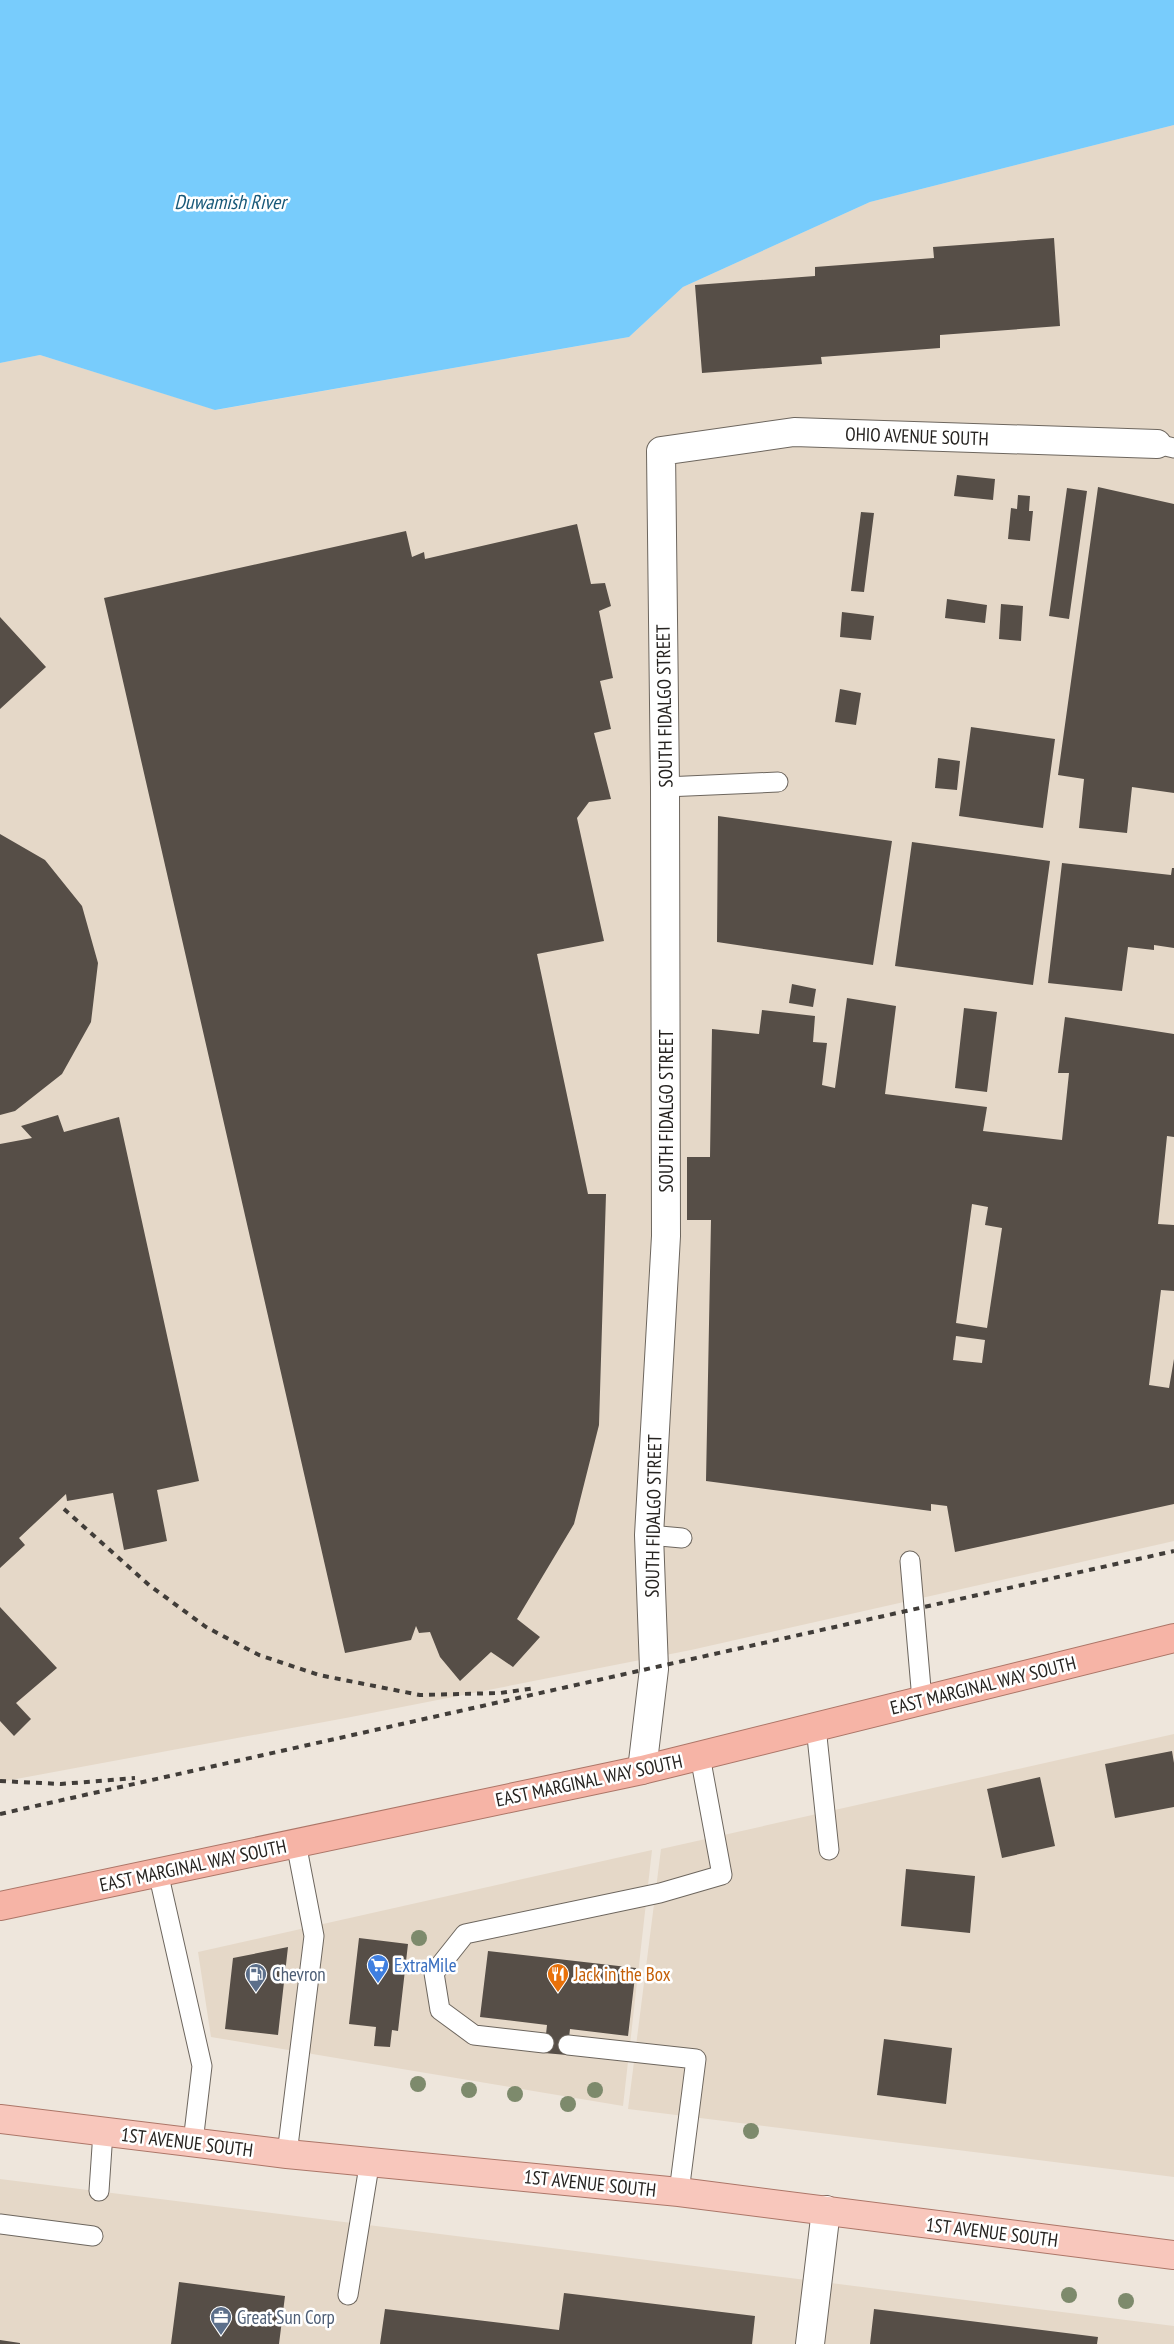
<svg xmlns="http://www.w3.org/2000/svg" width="1174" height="2344" viewBox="0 0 1174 2344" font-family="'PT Sans Narrow',sans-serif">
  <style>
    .built { fill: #e5d8c8 }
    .water { fill: #78ccfc }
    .building { fill: #564e47; fill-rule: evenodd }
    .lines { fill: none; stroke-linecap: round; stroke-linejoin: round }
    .service-casing { stroke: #6d665e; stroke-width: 21 }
    .minor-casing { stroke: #6d665e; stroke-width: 30 }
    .primary-casing { stroke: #ac7668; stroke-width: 30 }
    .trunk-casing { stroke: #ac7668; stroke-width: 30 }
    .service { stroke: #fff; stroke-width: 19 }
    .minor { stroke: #fff; stroke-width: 28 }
    .primary { stroke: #f8c7bc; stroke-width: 28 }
    .trunk { stroke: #f6b4a6; stroke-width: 28 }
    .rail { stroke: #413d39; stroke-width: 4; stroke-dasharray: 6 6; stroke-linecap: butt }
    .tree { fill: #7d8a6c }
    .labels { text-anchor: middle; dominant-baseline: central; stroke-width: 5; stroke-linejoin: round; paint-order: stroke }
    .street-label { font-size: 19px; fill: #262320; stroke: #fff }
    .shop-label { font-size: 19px; fill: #366cbe; stroke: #fff; text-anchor: start }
    .service-label { font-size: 19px; fill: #4e5e75; stroke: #fff; text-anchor: start }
    .food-label { font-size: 19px; fill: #c56008; stroke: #fff; text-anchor: start }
    .water-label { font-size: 20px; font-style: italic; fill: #185979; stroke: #fff }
  </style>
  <rect width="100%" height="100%" fill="#eee6dc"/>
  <path class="built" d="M1174,125V1541L691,1650L351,1717L0,1782V363L40,355L216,410L629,337L683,287L870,202Z
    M1174,1734V2177L628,2109L661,1849Z
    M652,1850L623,2106L211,2037L198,1952Z
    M0,2179L1174,2326V2344H0Z"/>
  <path class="water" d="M0,0H1174V125L870,202L683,287L629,337L215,410L40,355L0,363Z"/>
  <path class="building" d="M1054,238L1060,326L940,335V348L821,357L822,364L702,373L695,285L815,276V267L934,258L933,247Z
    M957,475L995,479L993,500L954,496Z
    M1098,487L1174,504V793L1132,787L1127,833L1079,828L1084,779L1058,775Z
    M1067,488L1087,491L1069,619L1049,616Z
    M1018,495L1030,496L1029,511H1033L1030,541L1008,539L1011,508L1017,509Z
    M861,512L874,513L864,592L851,591Z
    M577,524L591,584L605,583L611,606L599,611L613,678L600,681L611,729L594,733L611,799L589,802L577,818L604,941L537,954L588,1194H606L599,1425L574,1524L517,1619L540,1637L513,1667L491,1652L460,1681L440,1657L430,1632L419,1633L416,1626L411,1640L345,1653L104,598L406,531L412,557L424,552L425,559Z
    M947,599L987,605L985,623L945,618Z
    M1001,604L1023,606L1021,641L999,639Z
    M842,612L874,616L871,640L840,637Z
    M0,617L46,667L0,709Z
    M840,689L861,693L856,725L835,722Z
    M971,727L1055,739L1043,828L959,816Z
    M938,758L960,761L957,790L935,788Z
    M718,816L892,841L873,965L717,942Z
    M0,834L45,860L82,906L98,963L91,1022L62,1074L15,1111L0,1115Z
    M912,842L1050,861L1033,985L895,966Z
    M1062,863L1171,875L1172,868H1174V948L1154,945V950L1128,947L1122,991L1048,983Z
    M792,984L816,989L813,1007L789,1003Z
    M847,998L896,1006L885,1094L987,1107L983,1131L1062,1140L1069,1073H1058L1065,1017L1174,1034V1137L1167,1136L1158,1224L1174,1225V1291L1161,1290L1149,1385L1169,1388L1174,1359V1504L955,1552L947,1506L931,1504V1511L706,1481L711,1220H687V1157H710L712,1029L759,1034L762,1010L815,1016L813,1042L827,1043L822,1085L835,1088ZM972,1204L988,1207L985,1225L1002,1228L987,1328L956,1323ZM956,1336L985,1340L982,1363L953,1360Z
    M964,1008L997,1012L987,1092L955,1088Z
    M58,1115L64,1132L119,1117L199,1481L157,1490L167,1541L124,1550L113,1493L67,1501L66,1494L19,1538L25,1545L0,1568V1144L32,1138L21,1126Z
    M0,1607L57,1668L16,1703L31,1719L14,1736L0,1721Z
    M1172,1751L1174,1763V1807L1115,1818L1105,1764Z
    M1040,1777L1055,1846L1002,1858L987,1789Z
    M906,1869L975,1876L970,1933L901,1926Z
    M359,1938L408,1944L398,2031L392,2030L390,2047L374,2046L376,2027L349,2024Z
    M288,1947L278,2035L225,2029L233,1958Z
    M488,1951L636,1968L628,2036L570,2029L567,2055L544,2053L547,2025L480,2017Z
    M884,2039L952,2048L946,2104L877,2095Z
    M179,2282L285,2296L279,2344H171Z
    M564,2293L755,2316L752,2344H380L385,2309L559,2330Z
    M874,2309L1098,2337L1097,2344H870Z
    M0,2340L20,2343V2344H0Z"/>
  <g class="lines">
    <g class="service-casing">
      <path id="service" d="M1157,444L1174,448
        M665,787L778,782
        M649,1535L682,1538
        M910,1561L922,1700
        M816,1727L829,1850
        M158,1872L202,2066L193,2142
        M544,2043L474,2035L440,2010L434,1973L465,1934L660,1893L722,1875L700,1756
        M568,2045L696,2059L679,2192
        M287,2154L314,1936L296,1843
        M99,2191L103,2132
        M0,2224L93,2236
        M348,2295L370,2160"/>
    </g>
    <g class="minor-casing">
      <path id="minor" d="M642,1770L654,1669L649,1535L666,1236L665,787L661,451L794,432L1157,444
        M810,2344L826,2210"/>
    </g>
    <g class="primary-casing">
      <path id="primary" d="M0,2119L287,2154L679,2192L1174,2255"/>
    </g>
    <g class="trunk-casing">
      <path id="trunk" d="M0,1906L642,1770L1174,1638"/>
    </g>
    <use href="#service" class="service"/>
    <use href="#minor" class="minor"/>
    <use href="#primary" class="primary"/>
    <use href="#trunk" class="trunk"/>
    <path class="rail" d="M64,1509L149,1585L206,1627L259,1655L319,1675L420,1695L500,1693L536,1688
      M0,1781L61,1784L135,1778
      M0,1814L1174,1551"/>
  </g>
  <g class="tree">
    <circle cx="419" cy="1938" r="8"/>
    <circle cx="418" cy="2084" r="8"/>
    <circle cx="469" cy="2090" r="8"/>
    <circle cx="595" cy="2090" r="8"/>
    <circle cx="515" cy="2094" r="8"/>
    <circle cx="568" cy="2104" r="8"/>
    <circle cx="751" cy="2131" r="8"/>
    <circle cx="1069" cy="2295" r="8"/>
    <circle cx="1126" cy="2301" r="8"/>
  </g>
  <defs>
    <g id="supermarket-pin" transform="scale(1.125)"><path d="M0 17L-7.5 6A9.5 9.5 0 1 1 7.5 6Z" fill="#3f7fe0" stroke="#fff"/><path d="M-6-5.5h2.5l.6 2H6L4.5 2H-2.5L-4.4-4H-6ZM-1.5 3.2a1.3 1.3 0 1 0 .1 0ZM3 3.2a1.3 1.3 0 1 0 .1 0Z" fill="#fff"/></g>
    <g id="fuel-pin" transform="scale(1.125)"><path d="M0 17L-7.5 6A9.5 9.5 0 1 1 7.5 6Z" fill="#5c6f8a" stroke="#fff"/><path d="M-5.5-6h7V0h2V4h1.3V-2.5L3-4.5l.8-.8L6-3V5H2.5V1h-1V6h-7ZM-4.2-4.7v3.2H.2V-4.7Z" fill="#fff"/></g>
    <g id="restaurant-pin" transform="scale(1.125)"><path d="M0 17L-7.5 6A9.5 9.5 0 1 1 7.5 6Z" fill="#e8710a" stroke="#fff"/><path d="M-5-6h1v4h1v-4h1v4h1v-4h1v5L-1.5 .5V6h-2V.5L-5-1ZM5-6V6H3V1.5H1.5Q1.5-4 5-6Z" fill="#fff"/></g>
    <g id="office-pin" transform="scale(1.125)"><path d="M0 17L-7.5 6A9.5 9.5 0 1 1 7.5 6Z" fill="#5c6f8a" stroke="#fff"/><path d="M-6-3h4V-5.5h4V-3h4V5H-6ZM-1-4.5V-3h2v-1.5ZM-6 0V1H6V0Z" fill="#fff"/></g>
  </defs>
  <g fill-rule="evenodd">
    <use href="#supermarket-pin" x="378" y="1965"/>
    <use href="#fuel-pin" x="256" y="1974"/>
    <use href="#restaurant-pin" x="558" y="1974"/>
    <use href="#office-pin" x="221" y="2317"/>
  </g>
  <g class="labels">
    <g class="street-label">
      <text transform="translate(917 436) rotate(2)">OHIO AVENUE SOUTH</text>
      <text transform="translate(664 706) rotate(-91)">SOUTH FIDALGO STREET</text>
      <text transform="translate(666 1111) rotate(-90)">SOUTH FIDALGO STREET</text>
      <text transform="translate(653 1516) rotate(-89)">SOUTH FIDALGO STREET</text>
      <text transform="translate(983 1685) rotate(-14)">EAST MARGINAL WAY SOUTH</text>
      <text transform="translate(589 1780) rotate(-12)">EAST MARGINAL WAY SOUTH</text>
      <text transform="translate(193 1865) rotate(-12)">EAST MARGINAL WAY SOUTH</text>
      <text transform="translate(187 2142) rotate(7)">1ST AVENUE SOUTH</text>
      <text transform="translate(590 2183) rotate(6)">1ST AVENUE SOUTH</text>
      <text transform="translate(992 2232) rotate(7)">1ST AVENUE SOUTH</text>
    </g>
    <g class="shop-label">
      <text x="394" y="1965">ExtraMile</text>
    </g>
    <g class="service-label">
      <text x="272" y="1974">Chevron</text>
      <text x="237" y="2317">Great Sun Corp</text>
    </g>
    <g class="food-label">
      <text x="574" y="1974">Jack in the Box</text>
    </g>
    <g class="water-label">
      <text x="230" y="202">Duwamish River</text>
    </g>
  </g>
</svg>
